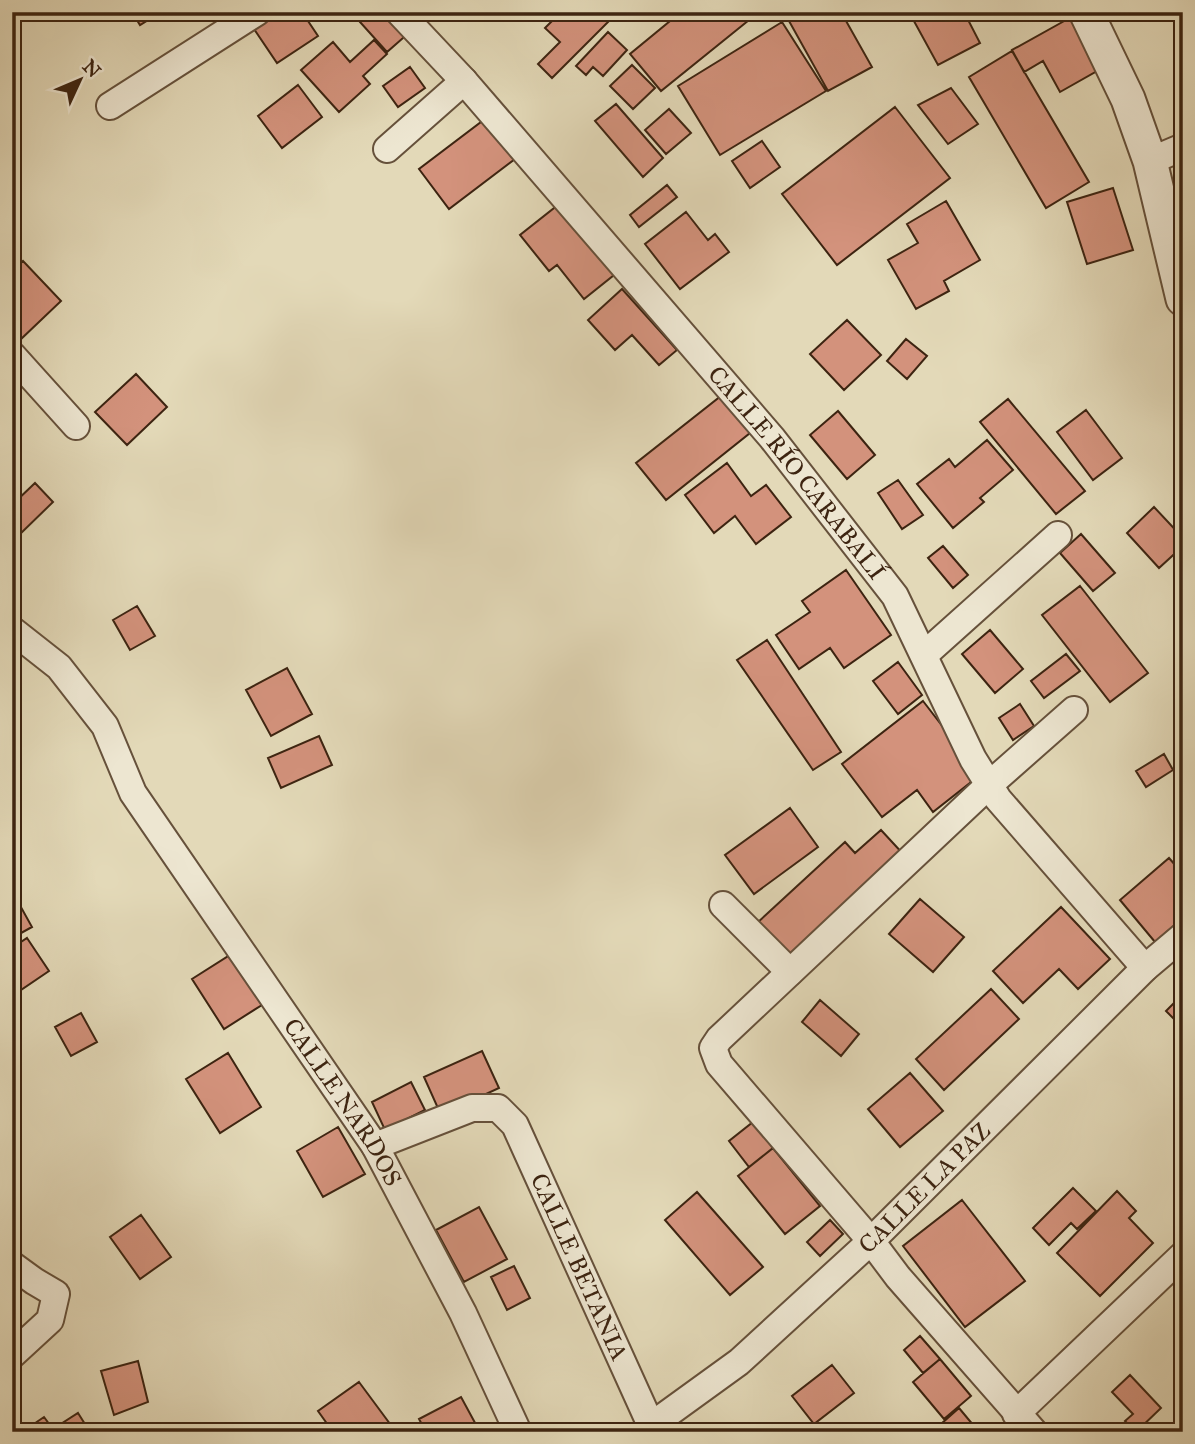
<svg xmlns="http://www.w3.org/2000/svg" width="1195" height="1444" viewBox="0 0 1195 1444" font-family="'IM FELL Great Primer',serif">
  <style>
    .building { fill: #d3927c; stroke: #3d2411; stroke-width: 2 }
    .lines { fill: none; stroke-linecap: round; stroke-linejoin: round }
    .minor-casing { stroke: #66513b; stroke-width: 30 }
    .tertiary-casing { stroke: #66513b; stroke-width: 37 }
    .minor { stroke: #ede6d1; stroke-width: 26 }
    .tertiary { stroke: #ede6d1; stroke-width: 33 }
    .labels { text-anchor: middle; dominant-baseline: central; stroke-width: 5; stroke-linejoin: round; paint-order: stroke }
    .street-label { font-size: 24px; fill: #3d2411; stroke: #ede6d1 }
  </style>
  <rect width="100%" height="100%" fill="#e3d9b8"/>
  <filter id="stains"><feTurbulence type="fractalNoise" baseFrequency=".00286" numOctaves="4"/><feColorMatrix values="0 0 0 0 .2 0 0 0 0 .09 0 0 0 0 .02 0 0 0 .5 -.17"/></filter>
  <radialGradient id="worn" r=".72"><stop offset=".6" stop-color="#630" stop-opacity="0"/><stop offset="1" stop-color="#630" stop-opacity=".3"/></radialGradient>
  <path class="building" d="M132,12H161L140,25Z
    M274,12H302L318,36L277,63L252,26Z
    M351,12H394L411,31L387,52Z
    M561,12H598L608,22L552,78L538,64L560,42L545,28Z
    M681,12H752L754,16L661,91L630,54Z
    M784,12H841L872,67L828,91Z
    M909,12H964L980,43L938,65Z
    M1075,15L1104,67L1060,92L1043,61L1024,72L1012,50Z
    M782,22L826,91L720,155L678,86Z
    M608,32L627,50L603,76L593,67L586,75L576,66Z
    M374,40L387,54L363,76L370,84L339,112L301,70L333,42L350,62Z
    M1012,51L1089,182L1046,208L969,77Z
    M632,65L655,88L633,109L610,86Z
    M410,67L425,88L398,107L383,86Z
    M298,85L322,117L282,148L258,116Z
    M951,88L978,124L948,144L918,105Z
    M616,104L663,158L643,177L595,121Z
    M895,107L950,178L837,265L782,194Z
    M669,109L691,133L666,154L645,130Z
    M485,119L515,159L449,209L419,169Z
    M762,141L780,167L750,188L732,161Z
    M667,185L677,197L639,227L630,215Z
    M1113,188L1133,250L1087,264L1067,202Z
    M563,201L619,271L584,299L557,265L549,271L520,235Z
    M946,201L980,260L944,281L949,291L916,309L888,260L918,243L907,224Z
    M686,212L708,240L715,234L729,252L680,289L645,244Z
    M23,261L61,301L20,340L12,332V271Z
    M622,289L677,350L659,365L632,335L615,350L588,320Z
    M847,320L881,355L844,390L810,354Z
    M906,339L927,356L907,379L887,361Z
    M136,374L167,407L127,445L95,412Z
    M726,392L755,429L666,500L636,463Z
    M1008,399L1085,491L1056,514L980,422Z
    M1086,410L1122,458L1093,480L1057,432Z
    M838,411L875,455L847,479L810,435Z
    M987,440L1013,470L980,498L984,502L953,528L917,484L949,459L955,467Z
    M727,463L751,496L766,485L791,517L756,544L735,516L714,533L685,495Z
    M898,480L923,515L902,529L878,493Z
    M35,483L53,502L17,537L12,531V505Z
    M1154,507L1183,538V546L1159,568L1127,533Z
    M1081,534L1115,573L1093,591L1060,553Z
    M943,546L968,575L953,588L928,558Z
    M846,570L891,635L844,668L830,648L799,669L776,635L810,612L802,601Z
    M1080,586L1148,673L1110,702L1042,615Z
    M137,606L155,636L130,650L113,620Z
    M990,630L1023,669L995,693L962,654Z
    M767,640L841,752L813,770L737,660Z
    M1066,654L1080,671L1044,698L1031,681Z
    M898,662L922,695L898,714L873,681Z
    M287,668L312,714L271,736L246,690Z
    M923,701L980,775L933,812L917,790L882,817L842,764Z
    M1020,704L1034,726L1013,740L999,718Z
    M319,736L332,765L281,788L268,758Z
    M1164,754L1173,770L1146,787L1136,771Z
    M790,808L818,847L754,894L725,855Z
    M881,830L905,856L790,961L756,924L845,842L855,853Z
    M1169,858L1183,874V918L1155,942L1120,900Z
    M12,891L32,927L12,938Z
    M920,899L964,937L933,972L889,934Z
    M1061,907L1110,959L1078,989L1059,969L1023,1003L993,971Z
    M27,938L49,971L12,996V948Z
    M230,955L262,1005L224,1029L192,979Z
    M991,989L1019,1019L944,1090L916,1059Z
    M1183,994V1028L1166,1011Z
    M820,1000L859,1034L841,1056L802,1022Z
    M81,1013L97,1042L71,1056L55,1027Z
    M482,1051L499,1088L441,1115L424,1077Z
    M228,1053L261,1107L220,1133L186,1079Z
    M910,1073L943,1111L900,1147L868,1109Z
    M411,1082L425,1110L385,1130L372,1102Z
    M753,1122L773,1148L749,1167L729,1141Z
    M338,1127L365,1174L323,1197L297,1151Z
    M773,1148L820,1206L785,1234L738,1176Z
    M1073,1188L1096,1211L1077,1229L1071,1223L1049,1245L1033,1228Z
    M1117,1191L1136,1211L1129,1218L1153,1243L1100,1296L1057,1253Z
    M697,1192L763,1267L730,1295L665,1220Z
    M962,1200L1025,1281L965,1327L903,1246Z
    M479,1207L507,1259L464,1282L436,1230Z
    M141,1215L171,1257L140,1279L110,1237Z
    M830,1220L843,1234L820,1256L807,1242Z
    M514,1266L530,1298L507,1310L491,1277Z
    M920,1336L940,1359L923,1373L904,1350Z
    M940,1359L971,1396L944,1419L913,1382Z
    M138,1361L148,1402L114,1415L101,1371Z
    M832,1365L854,1393L814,1424L792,1396Z
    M1130,1375L1161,1408L1136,1432L1125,1421L1133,1414L1112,1392Z
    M359,1382L396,1432H333L318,1411Z
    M461,1397L480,1432H426L419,1419Z
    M959,1408L979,1432H932Z
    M78,1413L90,1432H55L53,1429Z
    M44,1417L55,1432H22Z"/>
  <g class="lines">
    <g class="minor-casing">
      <g id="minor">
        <path id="s1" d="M399,12L464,81L772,438L895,596L973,759L998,799L1145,968"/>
        <path d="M110,106L257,12"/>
        <path d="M387,149L464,81"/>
        <path d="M1150,161L1183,147"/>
        <path d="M12,355L76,426"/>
        <path id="s2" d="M12,630L59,667L105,726L133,793L375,1146L463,1313L518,1432"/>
        <path d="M924,655L1058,535"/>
        <path d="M723,905L790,972"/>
        <path id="s3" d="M375,1146L472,1108H498L515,1125L654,1432"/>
        <path d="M12,1265L34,1281L56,1294L50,1320L12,1355"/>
        <path d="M1016,1414L1183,1255"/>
        <path id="s4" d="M652,1425L739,1362L871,1241L1145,968L1183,936"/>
        <path d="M1034,1432L898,1277L871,1241L719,1064L713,1048L719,1039L989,785L1074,710"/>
      </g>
    </g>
    <g class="tertiary-casing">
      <path id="tertiary" d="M1086,12L1128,99L1150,161L1183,299"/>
    </g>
    <use href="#minor" class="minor"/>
    <use href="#tertiary" class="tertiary"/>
  </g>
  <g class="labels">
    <g class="street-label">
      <text stroke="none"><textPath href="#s1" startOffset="609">CALLE RÍO CARABALÍ</textPath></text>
      <text stroke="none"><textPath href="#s2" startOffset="581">CALLE NARDOS</textPath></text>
      <text stroke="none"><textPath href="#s4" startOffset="362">CALLE LA PAZ</textPath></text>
      <text stroke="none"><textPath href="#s3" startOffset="310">CALLE BETANIA</textPath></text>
    </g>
  </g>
  <rect width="1195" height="1444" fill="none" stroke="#e3d9b8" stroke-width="42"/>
  <rect x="14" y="14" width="1167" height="1416" fill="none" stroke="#3d2411" stroke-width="3.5"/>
  <rect x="21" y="21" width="1153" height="1402" fill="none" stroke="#3d2411" stroke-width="2"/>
  <g transform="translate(80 80) rotate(46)" stroke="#ede6d1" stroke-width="5" paint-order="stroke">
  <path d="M0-5L12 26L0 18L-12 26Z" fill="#3d2411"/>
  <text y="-10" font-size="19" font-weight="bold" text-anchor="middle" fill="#3d2411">N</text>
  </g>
  <rect width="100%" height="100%" filter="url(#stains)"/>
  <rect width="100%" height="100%" fill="url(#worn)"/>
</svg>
